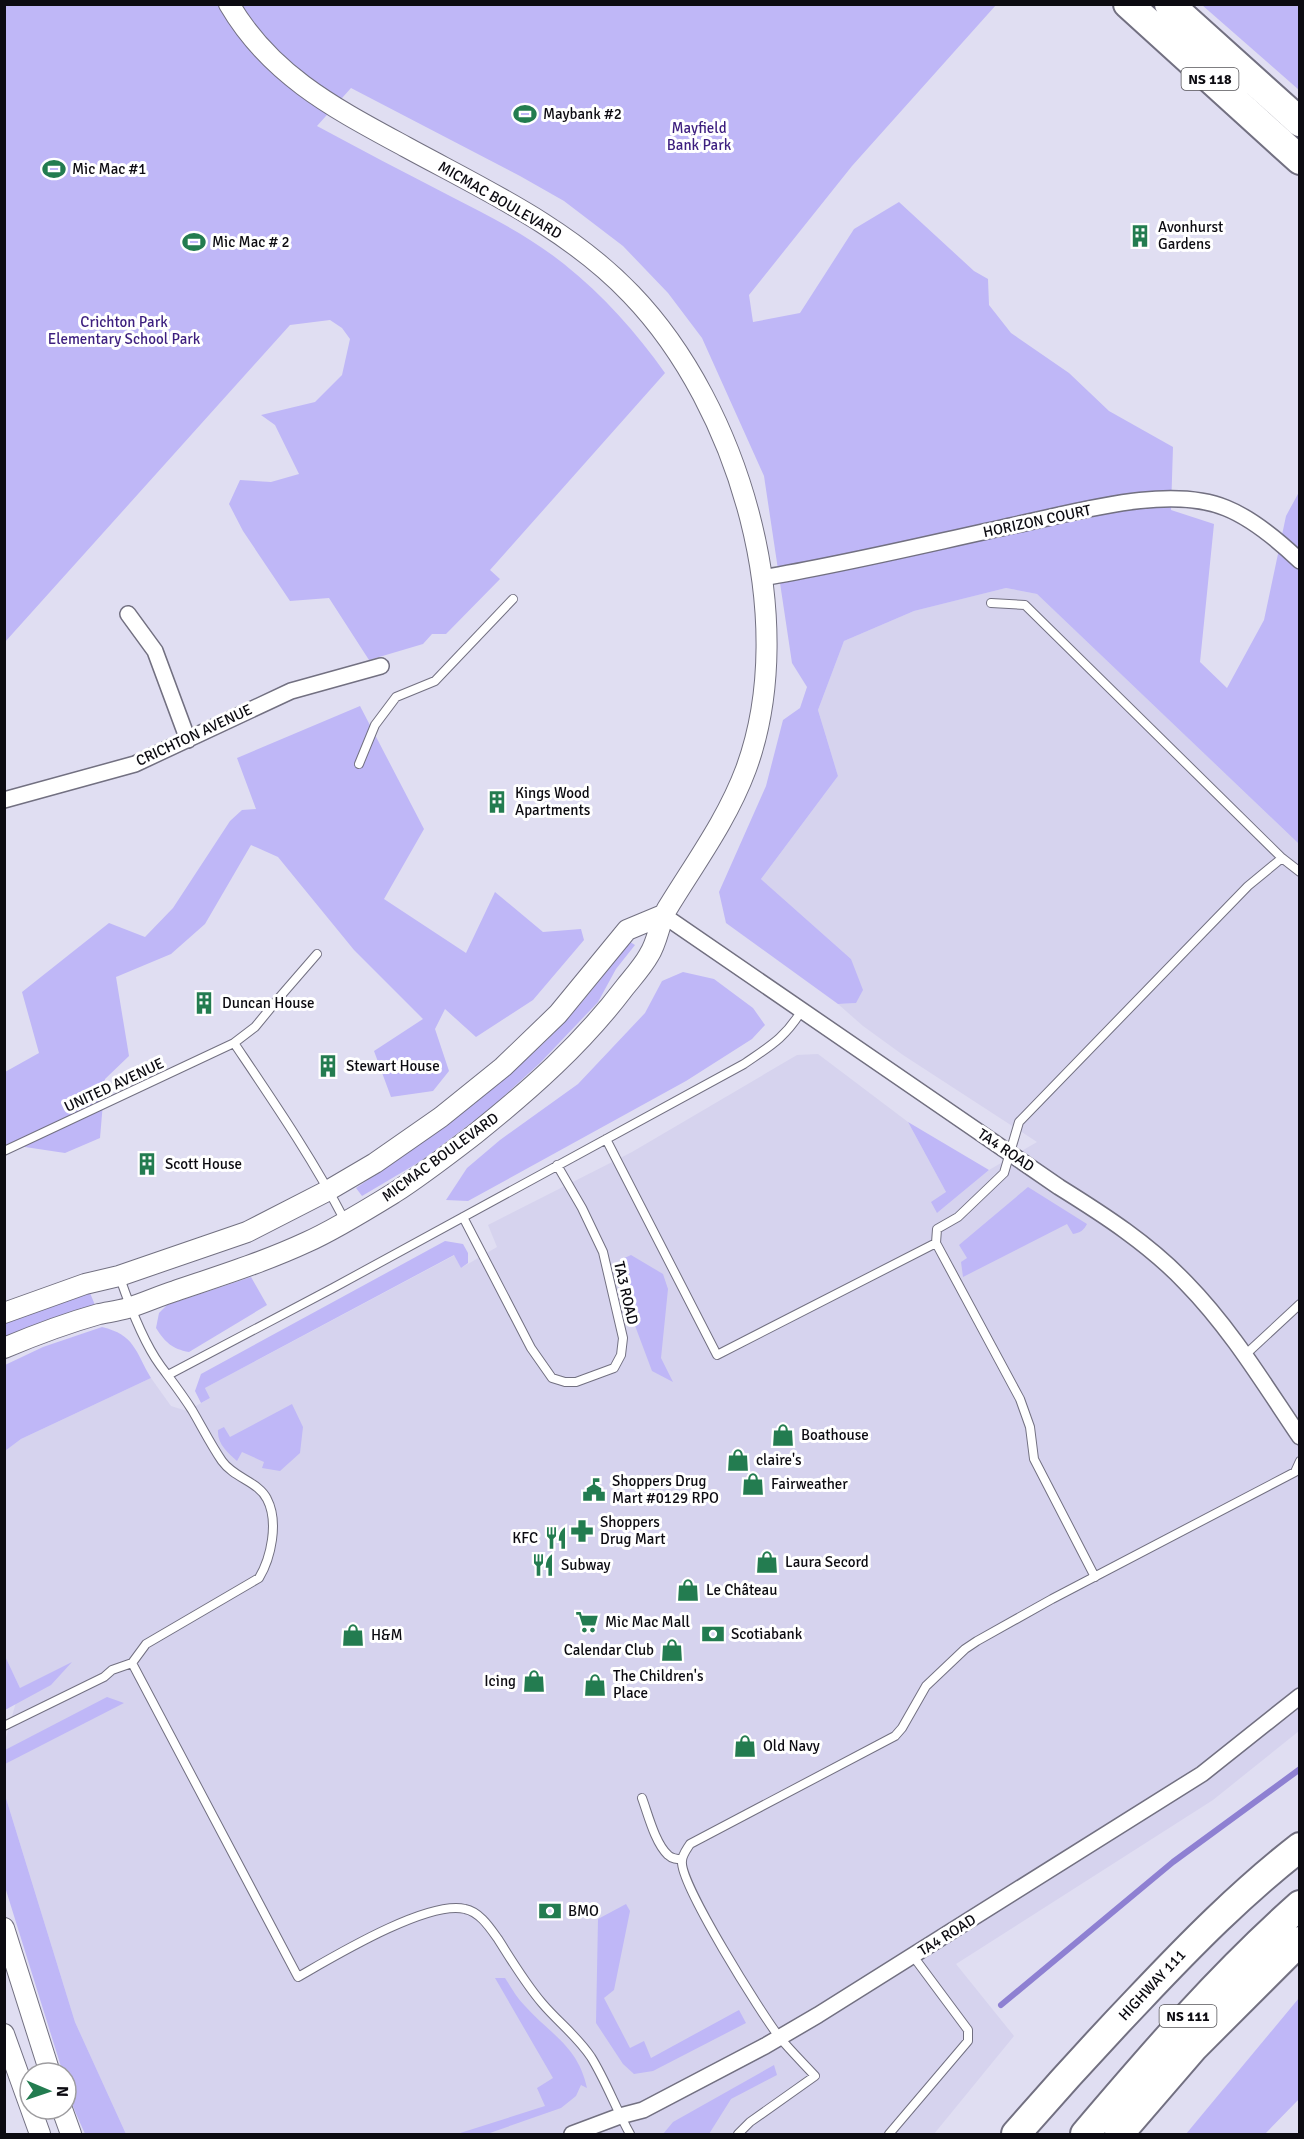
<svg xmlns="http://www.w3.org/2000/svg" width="1304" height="2139" viewBox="0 0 1304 2139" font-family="Signika,sans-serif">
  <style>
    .built { fill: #d6d3ee }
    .green { fill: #bfb7f7 }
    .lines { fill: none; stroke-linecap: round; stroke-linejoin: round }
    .stream { stroke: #8e80d2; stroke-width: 6 }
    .service-casing { stroke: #727081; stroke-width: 10 }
    .minor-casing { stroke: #727081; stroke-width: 18 }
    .tertiary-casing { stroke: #727081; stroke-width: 22 }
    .motorway-casing { stroke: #727081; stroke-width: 32 }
    .service { stroke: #fff; stroke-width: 8 }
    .minor { stroke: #fff; stroke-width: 15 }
    .tertiary { stroke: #fff; stroke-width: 20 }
    .motorway { stroke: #fff; stroke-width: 28 }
    .labels { text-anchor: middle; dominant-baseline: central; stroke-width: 6; stroke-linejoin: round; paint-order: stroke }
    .shield { fill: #fff; stroke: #555458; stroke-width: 1.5 }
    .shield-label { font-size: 14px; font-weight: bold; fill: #0c0b11 }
    .poi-label { font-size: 15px; fill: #0c0b11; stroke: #fff; text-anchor: start }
    .park-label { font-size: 15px; fill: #3d1f7f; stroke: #fff }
    .street-label { font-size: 15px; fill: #0c0b11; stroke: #fff }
  </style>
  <rect width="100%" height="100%" fill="#e0def2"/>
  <path class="built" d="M1006,588L1037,594L1299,844V1731L1213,1800L956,1964L1014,2036L934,2134H126L75,2022L5,1795V1741L20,1688L5,1656V1451L21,1439L151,1378L171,1406L187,1411L210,1398L205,1388L455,1255L461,1268L497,1247L488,1225L632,1152L797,1055L818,1054L908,1122L946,1192L937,1213L989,1170L1037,1142L903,1055L863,1026L838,1004L856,1003L851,959L761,879L838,776L818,710L844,641L914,611Z"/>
  <path class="green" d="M5,5H996L852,166L749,295L753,322L800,313L854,229L899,202L974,271L988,279L989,305L1011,333L1069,373L1109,411L1173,447L1171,510L1214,524L1200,662L1227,688L1264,620L1286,516L1299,492V844L1037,594L1006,588L914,611L844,641L818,710L838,776L761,879L851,959L863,990L856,1003L838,1004L726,923L719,892L766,786L783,720L800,708L807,687L792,663L764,476L702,338L668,293L623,246L564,201L520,176L351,88L317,126C361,150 406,173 450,196C489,216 529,236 564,264C604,296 636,332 665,373L490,570L500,579L446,634H432L423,644L369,660L329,598L290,601L243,531L229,504L240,480L271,482L299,474L275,425L261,415L315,402L342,375L350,339L342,328L330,320L290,325L5,642Z
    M1202,5H1299V90Z
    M360,706L424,829L384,899L466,953L495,892L543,932L581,929L584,940L533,1000L476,1037L445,1009L435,1029L449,1071L433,1091L391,1097L374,1051L423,1019L354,950L278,857L251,845L205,924L171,954L116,977L129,1056L105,1079L100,1138L65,1153L5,1144V1072L39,1053L22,992L109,923L145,937L173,908L230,821L242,810L256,809L237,758Z
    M630,942L635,945L616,969L598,1002L540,1063L492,1107L421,1161L362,1196L356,1188C426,1141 494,1093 554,1033C582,1005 605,973 630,942Z
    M683,972L714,979L753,1008L765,1025L752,1039L686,1081L468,1201L446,1200L467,1168L500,1140L578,1084L645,1013L662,981Z
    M908,1122L989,1170L937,1213L931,1202L946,1192Z
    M1028,1187L1087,1224C1084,1230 1080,1233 1073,1234L1067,1224L963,1277L961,1262L967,1258L959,1245Z
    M445,1241L463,1244L468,1253V1263L461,1268L454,1255L205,1388L210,1398L201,1403L195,1391L201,1374Z
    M631,1255L663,1274L668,1289L661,1358L673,1382L652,1371L616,1275L620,1260Z
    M251,1277L267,1305L189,1352C172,1349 165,1342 156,1328L159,1313L167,1305Z
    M90,1293L95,1305L5,1338V1323Z
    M102,1327C135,1335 135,1351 151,1378L21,1439L5,1451V1365L43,1347Z
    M292,1404L303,1427L300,1453L280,1471L262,1468L264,1462L242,1452L237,1461C228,1453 217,1444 218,1430L224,1427L230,1437Z
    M5,1656L20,1688L72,1662L51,1685L5,1710Z
    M107,1697L124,1703L5,1764V1750Z
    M5,1795L75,2022L126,2134H85C77,2115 66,2095 66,2073H63L5,1887Z
    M626,1904L630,1911L614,1990L604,1998L630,2048L644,2041L651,2058L739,2010L746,2023L653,2071L634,2074L623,2064L596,2023L598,1919Z
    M495,1978H505C511,1987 517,1998 525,2006C551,2035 578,2046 587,2088L581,2085L576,2096L561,2108L487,2134H457L545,2106L537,2088L553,2078Z
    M1299,1998V2099L1265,2134H1186Z
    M774,2065L777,2075L731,2099L709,2134H663L673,2122Z"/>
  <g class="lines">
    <path class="stream" d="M1001,2005L1173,1862L1300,1769"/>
    <g class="service-casing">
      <path id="service" d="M991,603L1025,605L1282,858L1300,872
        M359,764L375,725L396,697L435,681L513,599
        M234,1043C273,1101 313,1159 345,1221
        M606,1139L717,1355L936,1243
        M4,1151L234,1043L255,1027L278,999L317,954
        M463,1217L531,1348L552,1378L565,1382H576L614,1368L621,1355L623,1338L603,1252L582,1208L557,1165
        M1245,1355L1300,1304
        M168,1375L333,1288L744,1064C770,1046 785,1038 802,1010
        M1095,1577L1034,1459L1030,1427L1020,1399L936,1243L937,1229L958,1217L1004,1173L1019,1122L1248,886L1282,858
        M132,1663L298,1977C333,1957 427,1900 465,1909C480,1912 490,1928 498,1939C512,1961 525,1983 542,2003C558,2022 577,2036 591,2057C606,2081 616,2109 630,2134
        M4,1726L104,1677L112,1670L132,1663L146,1644L259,1578C271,1558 279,1522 267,1499C259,1482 234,1478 222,1461C211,1445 202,1427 192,1410C182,1394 171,1380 160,1365C144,1343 129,1304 120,1278
        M642,1798C648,1814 655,1843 668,1855C672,1859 677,1859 682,1859
        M738,2134L750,2122L815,2076C803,2063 791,2051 780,2038C762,2015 679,1883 682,1861C682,1855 687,1849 690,1844L895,1736L902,1728L926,1686L965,1649L977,1641L1052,1599L1295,1472L1300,1461
        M889,2134L968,2041V2030L913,1956"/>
    </g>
    <g class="minor-casing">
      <path id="minor" d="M761,578C846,564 931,543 1015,525C1074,513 1168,484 1226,508C1251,518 1280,542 1300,561
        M128,614L155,651L188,740
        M4,800L135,764L291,691L381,666
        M663,915L1059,1187C1104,1215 1149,1244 1186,1283C1231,1329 1264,1384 1300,1437
        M572,2134L620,2116L643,2110L765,2046L818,2015L1202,1774L1300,1696"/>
    </g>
    <g class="tertiary-casing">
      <path id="tertiary" d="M4,1313L85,1284L119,1276L247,1232L329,1190L375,1163L441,1117L503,1067L558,1014L627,930L663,915
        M4,1348C35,1335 67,1323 99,1314C108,1312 118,1311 128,1308C144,1303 159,1296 175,1291C219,1276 264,1262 307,1242C334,1230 368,1209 394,1193C422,1175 449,1154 475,1134C530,1090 582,1044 625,987C633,977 643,966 649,955C658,941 659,923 667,909C695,863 727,820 746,769C801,619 740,407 631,294C568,228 485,190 406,147C336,109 271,76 229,4
        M4,1928L50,2073
        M4,2034L40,2134
        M62,2109L71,2134"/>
    </g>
    <g class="motorway-casing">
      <path id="motorway" d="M1128,4L1300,160
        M1169,4L1300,122
        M1016,2134C1056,2088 1097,2043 1139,1999C1190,1945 1241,1893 1300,1847
        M1085,2134C1153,2054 1221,1975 1300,1905
        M1119,2134L1193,2048L1300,1941"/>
    </g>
    <use href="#service" class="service"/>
    <use href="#minor" class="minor"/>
    <use href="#tertiary" class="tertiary"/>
    <use href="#motorway" class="motorway"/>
  </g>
  <defs>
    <g id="stadium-bare" transform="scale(1.8)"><path d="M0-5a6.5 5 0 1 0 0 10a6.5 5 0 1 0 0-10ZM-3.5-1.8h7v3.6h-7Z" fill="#237c50" stroke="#fff" stroke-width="2.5" paint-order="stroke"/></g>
    <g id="building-bare" transform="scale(1.8)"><path d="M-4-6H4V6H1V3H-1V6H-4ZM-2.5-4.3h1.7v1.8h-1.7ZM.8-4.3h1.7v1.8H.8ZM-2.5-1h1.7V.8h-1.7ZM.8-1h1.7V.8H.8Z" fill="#237c50" stroke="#fff" stroke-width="2.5" paint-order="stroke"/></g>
    <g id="shop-bare" transform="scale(1.8)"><path d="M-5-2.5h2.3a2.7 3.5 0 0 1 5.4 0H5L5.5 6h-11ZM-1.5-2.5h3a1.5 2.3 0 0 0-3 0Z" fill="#237c50" stroke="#fff" stroke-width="2.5" paint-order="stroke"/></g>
    <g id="civic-bare" transform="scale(1.8)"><path d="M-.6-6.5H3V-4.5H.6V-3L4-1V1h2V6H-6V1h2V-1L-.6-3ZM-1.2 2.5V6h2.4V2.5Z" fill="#237c50" stroke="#fff" stroke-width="2.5" paint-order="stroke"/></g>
    <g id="pharmacy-bare" transform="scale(1.8)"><path d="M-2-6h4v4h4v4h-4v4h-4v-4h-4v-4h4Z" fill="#237c50" stroke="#fff" stroke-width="2.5" paint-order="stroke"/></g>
    <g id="restaurant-bare" transform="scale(1.8)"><path d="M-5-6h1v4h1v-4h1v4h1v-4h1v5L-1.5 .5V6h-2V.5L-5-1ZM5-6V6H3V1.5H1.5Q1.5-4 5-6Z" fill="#237c50" stroke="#fff" stroke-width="2.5" paint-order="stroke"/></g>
    <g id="supermarket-bare" transform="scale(1.8)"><path d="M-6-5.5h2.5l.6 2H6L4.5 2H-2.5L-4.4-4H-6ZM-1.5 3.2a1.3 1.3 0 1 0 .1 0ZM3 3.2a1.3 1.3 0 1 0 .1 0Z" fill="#237c50" stroke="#fff" stroke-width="2.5" paint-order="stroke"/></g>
    <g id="bank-bare" transform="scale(1.8)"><path d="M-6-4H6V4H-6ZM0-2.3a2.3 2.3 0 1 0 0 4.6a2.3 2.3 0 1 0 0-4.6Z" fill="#237c50" stroke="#fff" stroke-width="2.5" paint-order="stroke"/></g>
  </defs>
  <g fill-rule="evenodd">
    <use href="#stadium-bare" x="525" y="114"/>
    <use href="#stadium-bare" x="54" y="169"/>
    <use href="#building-bare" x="1140" y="236"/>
    <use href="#stadium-bare" x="194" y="242"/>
    <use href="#building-bare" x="497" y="802"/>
    <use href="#building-bare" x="204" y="1003"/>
    <use href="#building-bare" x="328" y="1066"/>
    <use href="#building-bare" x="147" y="1164"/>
    <use href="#shop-bare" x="783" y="1435"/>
    <use href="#shop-bare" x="738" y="1460"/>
    <use href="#shop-bare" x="753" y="1484"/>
    <use href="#civic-bare" x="594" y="1490"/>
    <use href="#pharmacy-bare" x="582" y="1531"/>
    <use href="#restaurant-bare" x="556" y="1538"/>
    <use href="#shop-bare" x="767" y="1562"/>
    <use href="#restaurant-bare" x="543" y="1565"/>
    <use href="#shop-bare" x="688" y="1590"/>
    <use href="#supermarket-bare" x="587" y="1622"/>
    <use href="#bank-bare" x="713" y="1634"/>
    <use href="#shop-bare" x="353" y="1635"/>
    <use href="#shop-bare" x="672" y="1650"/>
    <use href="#shop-bare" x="534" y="1681"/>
    <use href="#shop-bare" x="595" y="1685"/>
    <use href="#shop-bare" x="745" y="1746"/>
    <use href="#bank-bare" x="550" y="1911"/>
  </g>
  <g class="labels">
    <g class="shield">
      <rect x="1181.5" y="68" width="57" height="22" rx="4.5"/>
      <rect x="1159.5" y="2005" width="57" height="22" rx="4.5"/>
    </g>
    <g class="shield-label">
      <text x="1210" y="79">NS 118</text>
      <text x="1188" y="2016">NS 111</text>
    </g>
    <g class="poi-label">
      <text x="543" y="114">Maybank #2</text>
      <text x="72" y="169">Mic Mac #1</text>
      <text x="1158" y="227">Avonhurst<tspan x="1158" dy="17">Gardens</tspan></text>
      <text x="212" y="242">Mic Mac # 2</text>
      <text x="515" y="793">Kings Wood<tspan x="515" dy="17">Apartments</tspan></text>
      <text x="222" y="1003">Duncan House</text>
      <text x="346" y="1066">Stewart House</text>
      <text x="165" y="1164">Scott House</text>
      <text x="801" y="1435">Boathouse</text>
      <text x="756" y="1460">claire's</text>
      <text x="612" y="1481">Shoppers Drug<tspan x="612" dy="17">Mart #0129 RPO</tspan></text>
      <text x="771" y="1484">Fairweather</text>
      <text x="600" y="1522">Shoppers<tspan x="600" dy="17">Drug Mart</tspan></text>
      <text x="538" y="1538" text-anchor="end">KFC</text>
      <text x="785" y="1562">Laura Secord</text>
      <text x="561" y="1565">Subway</text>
      <text x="706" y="1590">Le Château</text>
      <text x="605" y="1622">Mic Mac Mall</text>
      <text x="731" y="1634">Scotiabank</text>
      <text x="371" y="1635">H&amp;M</text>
      <text x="654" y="1650" text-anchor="end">Calendar Club</text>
      <text x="613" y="1676">The Children's<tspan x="613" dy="17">Place</tspan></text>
      <text x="516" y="1681" text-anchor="end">Icing</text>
      <text x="763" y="1746">Old Navy</text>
      <text x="568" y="1911">BMO</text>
    </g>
    <g class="park-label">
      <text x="699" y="128">Mayfield<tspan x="699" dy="17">Bank Park</tspan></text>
      <text x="124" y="322">Crichton Park<tspan x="124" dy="17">Elementary School Park</tspan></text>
    </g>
    <g class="street-label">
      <text transform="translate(500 200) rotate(30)">MICMAC BOULEVARD</text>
      <text transform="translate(1037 521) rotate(-12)">HORIZON COURT</text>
      <text transform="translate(194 735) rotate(-25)">CRICHTON AVENUE</text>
      <text transform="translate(114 1085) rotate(-25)">UNITED AVENUE</text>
      <text transform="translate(1006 1150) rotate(34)">TA4 ROAD</text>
      <text transform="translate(440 1157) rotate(-36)">MICMAC BOULEVARD</text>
      <text transform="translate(626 1293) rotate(77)">TA3 ROAD</text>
      <text transform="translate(947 1935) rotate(-32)">TA4 ROAD</text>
      <text transform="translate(1152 1985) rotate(-47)">HIGHWAY 111</text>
    </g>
  </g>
  <rect width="1304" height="2139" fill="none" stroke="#0c0b11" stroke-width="12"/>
  <g transform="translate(48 2091) rotate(92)"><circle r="28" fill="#ffffff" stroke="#9e9da0" stroke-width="1.5"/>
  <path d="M0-4.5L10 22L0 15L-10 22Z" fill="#237c50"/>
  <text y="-9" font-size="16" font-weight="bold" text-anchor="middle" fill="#0c0b11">N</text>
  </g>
</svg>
